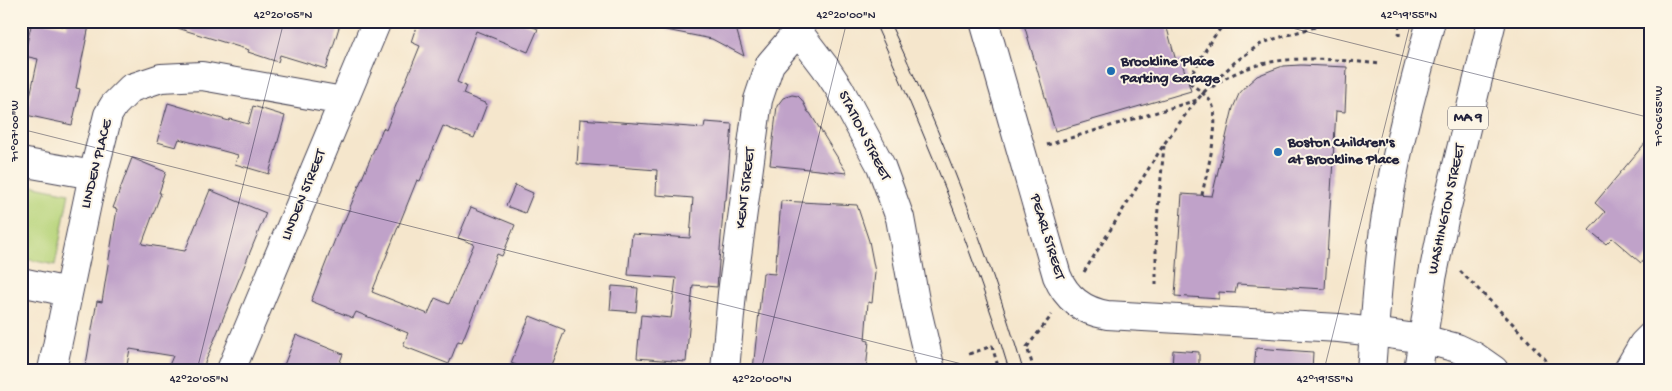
<svg xmlns="http://www.w3.org/2000/svg" width="1672" height="391" viewBox="0 0 1672 391" font-family="'Gochi Hand',sans-serif">
  <style>
    .green { fill: #b7d47a; stroke: #6c7b5a }
    .building { fill: #c0a2c9 }
    .lines { fill: none; stroke-linecap: round; stroke-linejoin: round }
    .minor-casing { stroke: #423f51; stroke-width: 30 }
    .highway-casing { stroke: #423f51; stroke-width: 30 }
    .path { stroke: #423f51; stroke-width: 3; stroke-dasharray: 4 4; stroke-linecap: butt }
    .minor { stroke: #fff; stroke-width: 28 }
    .highway { stroke: #fff; stroke-width: 28 }
    .tram { stroke: #22223b; stroke-width: 1 }
    .ticks { fill: none; stroke: #22223b; stroke-width: 1; stroke-opacity: 0.45 }
    .poi-dot { fill: #1f6fb2; stroke: #fcf5e5; stroke-width: 2 }
    .labels { text-anchor: middle; dominant-baseline: central; stroke-width: 4; stroke-linejoin: round; paint-order: stroke }
    .shield { fill: #fcf5e5; stroke: #63616e; stroke-width: 1 }
    .shield-label { font-size: 14px; font-weight: bold; fill: #22223b }
    .poi-label { font-size: 15px; font-weight: bold; fill: #22223b; stroke: #fcf5e5; text-anchor: start }
    .street-label { font-size: 15px; fill: #22223b; stroke: #fcf5e5 }
    .neatline { fill: none; stroke: #22223b; stroke-width: 2 }
    .ticks-label { font-size: 12px; text-anchor: middle; fill: #22223b }
  </style>
  <rect width="100%" height="100%" fill="#fcf5e5"/>
  <filter id="ink" filterUnits="userSpaceOnUse"><feTurbulence type="fractalNoise" baseFrequency=".02" numOctaves="2"/><feDisplacementMap in="SourceGraphic" scale="10" xChannelSelector="R" yChannelSelector="G"/><feConvolveMatrix kernelMatrix="1 2 1 2 8 2 1 2 1" color-interpolation-filters="sRGB"/></filter>
  <filter id="wash" filterUnits="userSpaceOnUse"><feTurbulence type="fractalNoise" baseFrequency=".0096" numOctaves="4" result="noise"/><feDisplacementMap in="SourceGraphic" scale="20" xChannelSelector="R" yChannelSelector="G"/><feGaussianBlur stdDeviation="1.12" result="paint"/><feColorMatrix in="noise" values="0 0 0 0 0 0 0 0 0 0 0 0 0 0 0 0 0 1.4 0 .05"/><feComposite in="paint" operator="in"/></filter>
  <g filter="url(#wash)">
    <rect width="100%" height="100%" fill="#f5e6cc"/>
    <path class="green" d="M21,183L69,193L55,265L21,258Z"/>
    <g id="blocks">
      <path class="building" d="M32,21H41L67,27L68,21H90L76,88L80,89L72,125L26,115L38,59L24,56Z
        M172,21H341L326,69L280,55L278,62L248,52L249,50L171,26Z
        M418,21H518L538,29L528,52L476,31L457,82L466,86L463,94L487,104L474,138L443,126L420,181L417,180L372,292L428,314L435,298L449,304L474,244L458,238L471,207L515,225L502,256L497,254L462,342L458,341L449,364L403,346L408,333L356,312L353,318L311,301L341,224H343L383,128L386,130L420,46L411,42Z
        M666,21H734L744,56L712,39L666,30Z
        M1023,21H1165L1176,61L1181,60L1191,91L1055,131Z
        M1301,65L1347,67L1345,112L1336,111L1325,289L1237,284L1235,293L1219,292V299L1175,296L1182,194L1212,196L1233,108L1239,94L1248,84L1257,76L1272,70L1283,66Z
        M792,95L798,96L802,100L808,112L810,113L847,173L770,165L777,106L783,98Z
        M168,103L229,121L230,119L248,124L253,106L285,116L269,174L235,164L238,155L179,139L176,147L157,142Z
        M580,119L704,128L705,122L732,124L726,200H724L717,287L693,285L686,362L637,358L641,315L671,318L676,278L628,275L632,234L690,238L693,198L656,195L657,170L577,164Z
        M1651,136V251L1641,263L1612,238L1606,244L1589,230L1605,212L1595,203Z
        M132,158L166,172L159,193H161L142,244L185,251L210,190L266,213L202,370H167L173,356L130,349L126,370H85L97,301L102,302L117,209L113,208Z
        M515,185L533,193L525,213L506,206Z
        M781,201L857,205L869,241L875,272L872,303L868,302L865,340L869,341L866,370H753L763,273L775,274Z
        M612,286L638,288L636,312L610,310Z
        M530,316L565,330L549,370H528L511,363Z
        M296,335L343,354L337,370H282Z
        M1256,348L1313,352L1312,370H1254Z
        M1173,350L1199,352V370H1172Z"/>
    </g>
  </g>
  <g filter="url(#ink)">
    <use href="#blocks" fill-opacity="0" stroke="#423f51" stroke-width="1"/>
    <g class="lines">
      <g class="minor-casing">
        <path id="minor" d="M790,21L825,67L839,88L881,166L900,218L916,306L931,370
          M984,21L1057,276C1066,298 1083,311 1107,315L1339,328L1374,332L1423,339L1457,348L1474,356L1494,370
          M21,162L93,175
          M21,282L68,292
          M52,370L93,175L108,115L114,105L131,88L161,78L202,76L343,101
          M231,370L377,21
          M725,370L732,293L758,100L770,64L798,31
          M1628,370L1643,344L1651,336"/>
      </g>
      <g class="highway-casing">
        <path id="highway" d="M1371,370C1376,310 1379,250 1390,192C1400,134 1416,78 1431,21
          M1418,370L1432,279L1445,215L1492,21"/>
      </g>
      <path class="path" d="M1399,36L1400,21
        M1212,87C1264,49 1322,59 1382,64
        M1047,145L1197,100
        M1202,195C1206,174 1222,120 1211,102C1205,94 1196,88 1188,81L1210,42L1226,21
        M1460,271L1512,323L1545,359L1548,370
        M1084,272L1164,144L1191,107L1203,93L1235,62L1259,45L1271,40L1335,21
        M1156,285V230L1164,146
        M969,354L992,346L999,370
        M1034,370L1027,347L1052,315"/>
      <use href="#minor" class="minor"/>
      <use href="#highway" class="highway"/>
      <path class="tram" d="M874,21C896,68 916,117 936,165C963,232 988,300 1009,370
        M889,21C942,134 988,251 1023,370"/>
    </g>
  </g>
  <path class="ticks" d="M1264,21L1651,118M21,129L986,370M197,370L284,21M761,370L847,21M1324,370L1411,21"/>
  <g class="poi-dot">
    <circle cx="1111" cy="71" r="5"/>
    <circle cx="1278" cy="152" r="5"/>
  </g>
  <g class="labels">
    <rect class="shield" x="1448" y="106.5" width="40" height="23" rx="4"/>
    <g class="shield-label">
      <text x="1468" y="118">MA 9</text>
    </g>
    <g class="poi-label">
      <text x="1121" y="62">Brookline Place<tspan x="1121" dy="17">Parking Garage</tspan></text>
      <text x="1288" y="143">Boston Children's<tspan x="1288" dy="17">at Brookline Place</tspan></text>
    </g>
    <g class="street-label">
      <text transform="translate(864 136) rotate(63)">STATION STREET</text>
      <text transform="translate(97 164) rotate(-76)">LINDEN PLACE</text>
      <text transform="translate(746 188) rotate(-83)">KENT STREET</text>
      <text transform="translate(304 195) rotate(-68)">LINDEN STREET</text>
      <text transform="translate(1447 209) rotate(-78)">WASHINGTON STREET</text>
      <text transform="translate(1047 237) rotate(73)">PEARL STREET</text>
    </g>
  </g>
  <rect width="1672" height="391" fill="none" stroke="#fcf5e5" stroke-width="55"/>
  <rect x="28" y="28" width="1616" height="336" class="neatline"/>
  <g class="ticks-label">
    <text x="283" y="18">42°20'05"N</text>
    <text x="846" y="18">42°20'00"N</text>
    <text x="1409" y="18">42°19'55"N</text>
    <text transform="translate(1658 116) rotate(-90)" y="4">71°06'55"W</text>
    <text transform="translate(14 131) rotate(-90)" y="4">71°07'00"W</text>
    <text x="199" y="382">42°20'05"N</text>
    <text x="762" y="382">42°20'00"N</text>
    <text x="1325" y="382">42°19'55"N</text>
  </g>
</svg>
